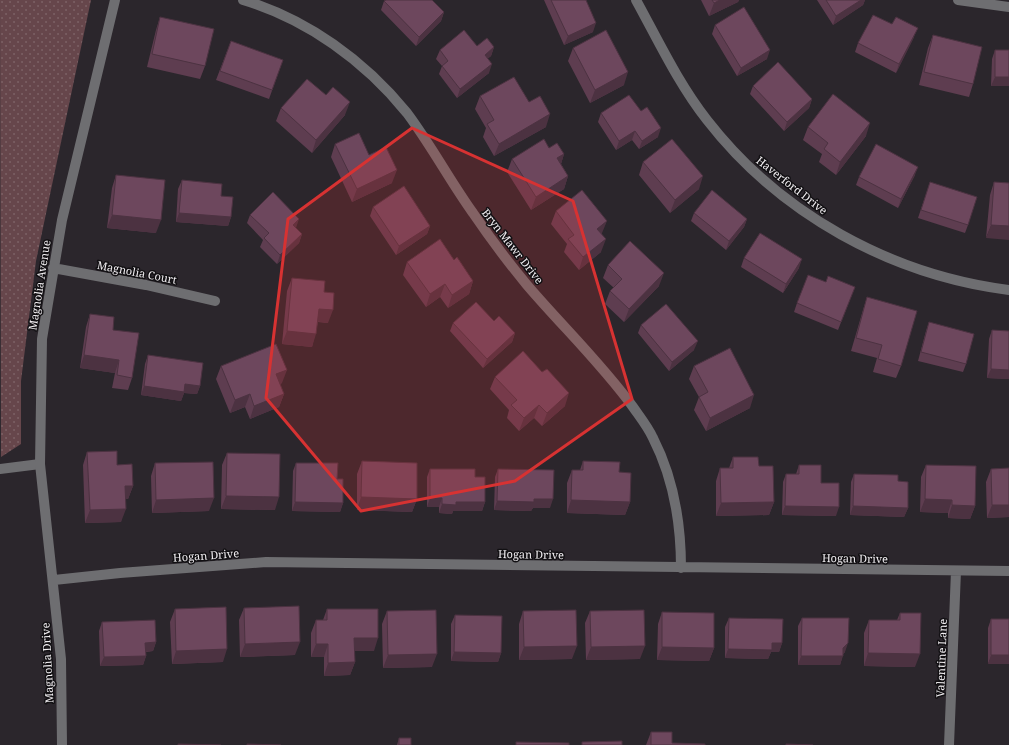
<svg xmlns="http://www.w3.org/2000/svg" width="1009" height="745" viewBox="0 0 1009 745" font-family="'Noto Serif',serif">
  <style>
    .grass { fill: url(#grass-dots) }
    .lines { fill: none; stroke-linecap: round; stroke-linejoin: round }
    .service { stroke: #6e6e71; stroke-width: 10 }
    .minor { stroke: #6e6e71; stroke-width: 10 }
    .wall { fill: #5e3d50 }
    .shaded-wall { fill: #4c3241 }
    .building { fill: #6d475d; stroke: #4c3241 }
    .marked { fill: #d73232; fill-opacity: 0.2; stroke: #d73232; stroke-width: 3; stroke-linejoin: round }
    .labels { text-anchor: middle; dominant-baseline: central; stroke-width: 3; stroke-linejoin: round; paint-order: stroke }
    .street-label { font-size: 11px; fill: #f2eff2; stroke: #121013 }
  </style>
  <defs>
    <pattern id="grass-dots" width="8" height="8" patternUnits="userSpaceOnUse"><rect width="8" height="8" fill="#66464b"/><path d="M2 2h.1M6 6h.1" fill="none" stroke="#7c6165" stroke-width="1.8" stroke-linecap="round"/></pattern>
  </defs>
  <rect width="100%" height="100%" fill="#2b262c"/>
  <path class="grass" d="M0,0H91L36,261L21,381V444L1,457Z"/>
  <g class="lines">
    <path class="service" d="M0,469L40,464"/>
    <path class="minor" d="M243,0C307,19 365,61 407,113C431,145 450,181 473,213C490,238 508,262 527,285C562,326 601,363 633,407C640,417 648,427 653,438C674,479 681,522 681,568
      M636,0C658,40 678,83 707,120C780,214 891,275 1009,290
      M958,0L1009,7
      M53,268L146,285L215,301
      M54,580L120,573L266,562L1009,571
      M62,745L61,659L40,464L42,339L62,220L115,0
      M949,745L956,571"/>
  </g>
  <path class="wall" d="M544,0H586L593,32L564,45Z
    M701,0H739L738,2L709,16Z
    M817,0H865L863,5L833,25Z
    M384,1L444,12L441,21L416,46L381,10Z
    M160,17L205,66L200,79L147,67L156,30Z
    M715,25L767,59L737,76L712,34Z
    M933,35L973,84L969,97L919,85L928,48Z
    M914,37L896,73L855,52L858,43Z
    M231,41L283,60L269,99L216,80Z
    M477,46L494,47L491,56L487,59L489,73L457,98L439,74L442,66L436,59L440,50Z
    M573,48L624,85L590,103L568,61Z
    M995,50H1009V86H991L992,59Z
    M753,86L812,99L809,108L784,131L750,94Z
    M326,95L345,115L312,153L276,121L281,108Z
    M480,96L529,102L546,127L494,156L483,137L486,128L475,109Z
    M601,113L658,137L639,149L632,140L616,150L598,122Z
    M808,127L866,136L836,175L819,162L822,154L803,140Z
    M335,144L369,155L392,183L352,202L331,157Z
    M549,148L564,154L561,164L568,176L564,189L531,210L507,172L512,159Z
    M643,162L699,189L670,213L639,175Z
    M116,175L156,233L107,228L112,188Z
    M915,175L898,208L856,185L859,177Z
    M182,180L221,196L231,217L228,226L176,222L178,189Z
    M930,182L968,225L965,233L918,218Z
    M994,182L1009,183L986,238L990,195Z
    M373,207L430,226L427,234L396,255L370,216Z
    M556,211L602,233L601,234V252L579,270L564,252L567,244L551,224Z
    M694,213L747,219L744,227L726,250L691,221Z
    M250,215L295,228L302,234L299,243L277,264L260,247L263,240L247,223Z
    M744,258L799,268L783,293L741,267Z
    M454,260L473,281L469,294L448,308L440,297L426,307L403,275L407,262Z
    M608,265L659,286L624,322L605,304L610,291L614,288L603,278Z
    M292,278L324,292L328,323L318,322L312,347L282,344L287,291Z
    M826,282L855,287L838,330L794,312L797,303Z
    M867,297L901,366L896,378L873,372L877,358L851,351L863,310Z
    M90,314L113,330L132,378L128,390L112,388L115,373L80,368L86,327Z
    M494,321L515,333L512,342L483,368L450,331L453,323Z
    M929,322L966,364L963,372L918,361L926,331Z
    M641,325L694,350L669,371L638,333Z
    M992,330L1009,331V379L987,378L989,339Z
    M148,355L200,386L197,394L184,393L181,401L141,395L145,364Z
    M221,366L282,383L280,384L284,394L279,407L250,419L245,407L230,413L216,379Z
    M694,366L750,408L706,431L694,410L699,397L689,379Z
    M495,377L565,406L542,426L534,418L519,431L507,418L509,410L490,389Z
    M87,452L117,465L133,486L128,499H125L121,522L85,523L83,465Z
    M227,453L275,510L221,509L222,465Z
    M733,457L759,466L774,502L769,515L716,516V481L720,468H729Z
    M362,461L417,499L412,512L357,510V474Z
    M583,461L619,472L630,502L625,515L567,513V483L572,470H580Z
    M155,463L209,511L152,513L151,476Z
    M296,463L343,503L340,512L292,511L293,471Z
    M799,465L821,483L836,516L782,515L783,482L786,474H796Z
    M926,465L975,506L970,519L948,518V513L920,512L921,477Z
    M1009,468V517L987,518L986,482L991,469Z
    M430,469L475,477L485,502L482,511H453L452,514L439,513V507H427V477Z
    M498,469L550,508H533L531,511L494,510L495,477Z
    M854,474L908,508L904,517L850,515L851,482Z
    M244,608L295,655L240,657L239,620Z
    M175,609L223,662L172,664L170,622Z
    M327,609L374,651H354L355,662L350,675L324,676V657H311V633L316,620H323Z
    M387,611L432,667L383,668L382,624Z
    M523,611L572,659L519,660V624Z
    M590,611L640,659L586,660L585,623Z
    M662,612L714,648L709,661L657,660L658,624Z
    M900,613L915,667L864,666V633L869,620H897Z
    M455,615L501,653L498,662L451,661V624Z
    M729,618L782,643L779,652H771L768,659L725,658V627Z
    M802,618L845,652L843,654L840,665H798V626Z
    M991,619H1009L988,664V628Z
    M102,622L156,642L153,651L146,652V656L143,665L100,666L99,631Z
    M651,732L672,743L705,745H646Z
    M399,738L411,745H397Z"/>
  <path class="shaded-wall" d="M720,0H739L738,2L709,16L714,3Z
    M861,0H865L863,5L833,25L836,16Z
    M444,12L441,21L416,46L419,37Z
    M596,23L593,32L564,45L568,36Z
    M918,28L914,37L896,73L899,64Z
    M494,47L491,56L481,64L485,55Z
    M770,50L767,59L737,76L741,68Z
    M492,64L489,73L457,98L460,89Z
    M628,72L624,85L590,103L595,90Z
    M995,77H1009V86H991Z
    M812,99L809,108L784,131L787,122Z
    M350,102L345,115L312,153L316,140Z
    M550,114L546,127L494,156L499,144Z
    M870,123L866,136L836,175L840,162Z
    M661,128L658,137L639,149L642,141Z
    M635,131L632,140L616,150L619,141Z
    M564,154L560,167L557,158Z
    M918,167L915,175L898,208L901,199Z
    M397,170L392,183L352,202L357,189Z
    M568,176L564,189L531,210L536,197Z
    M703,176L699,189L670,213L675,200Z
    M179,213L231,217L228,226L176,222Z
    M112,215L161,220L156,233L107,228Z
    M299,219L296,228L289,234L293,225Z
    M747,219L744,227L726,250L729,241Z
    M607,221L602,233L592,241L597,229Z
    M991,225L1009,226V240L986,238Z
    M430,226L427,234L396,255L399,246Z
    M302,234L299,243L277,264L280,255Z
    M606,239L601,252L579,270L583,257Z
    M802,259L799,268L783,293L786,284Z
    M664,273L659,286L624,322L629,309Z
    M473,281L469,294L448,308L452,295Z
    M445,284L440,297L426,307L430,294Z
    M319,309L333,310L328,323L314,321Z
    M287,331L316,334L312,347L282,344Z
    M515,333L512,342L483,368L487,359Z
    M698,341L694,350L669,371L672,362Z
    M84,355L119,360L115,373L80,368Z
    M991,369L1009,370V379L987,378Z
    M287,370L282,383L272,387L276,374Z
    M185,384L200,386L197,394L184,393L181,401L141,395L144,386Z
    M569,393L565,406L542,426L547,413Z
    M250,394L245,407L230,413L235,400Z
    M284,394L279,407L250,419L254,406Z
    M754,395L750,408L706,431L710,418Z
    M539,405L534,418L519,431L524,418Z
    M125,486H133L128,499H120Z
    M226,496L279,497L275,510L221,509Z
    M361,497L417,499L412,512L357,510Z
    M214,498L209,511L152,513L156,500Z
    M430,498H442L439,507H427Z
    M534,499H553L550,508H533L531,511L494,510L497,501Z
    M925,499L952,500L948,513L920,512Z
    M571,500L630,502L625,515L567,513Z
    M295,502L343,503L340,512L292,511Z
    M456,502H485L482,511H453L452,514L439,513L442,504Z
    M774,502L769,515L716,516L721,503Z
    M952,505L975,506L970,519L948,518Z
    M992,505H1009V517L987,518Z
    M785,506L839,507L836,516L782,515Z
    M853,506L908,508L904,517L850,515Z
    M126,509L121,522L85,523L90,510Z
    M354,638H378L374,651H350Z
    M156,642L153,651L142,652L145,643Z
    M300,642L295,655L240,657L245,644Z
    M772,643H782L779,652H771L768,659L725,658L728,649Z
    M848,643L845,652L841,656H843L840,665H798L801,656L843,648Z
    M316,644H328L324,657H311Z
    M577,646L572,659L519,660L524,647Z
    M645,646L640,659L586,660L591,647Z
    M662,647L714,648L709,661L657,660Z
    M227,649L223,662L172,664L176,651Z
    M454,652L501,653L498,662L451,661Z
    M868,653L920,654L915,667L864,666Z
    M437,654L432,667L383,668L388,655Z
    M991,655H1009V664H988Z
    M146,656L143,665L100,666L104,657Z
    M355,662L350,675L324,676L328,663Z"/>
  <path class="building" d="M386,0H432L444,12L419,37L384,1Z
    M551,0H586L596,23L568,36Z
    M712,0H720L714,3Z
    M826,0H861L836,16Z
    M744,7L770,50L741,68L715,25Z
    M873,15L892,24L896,17L918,28L899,64L858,43Z
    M160,17L214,29L205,66L152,54Z
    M464,30L477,46L487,38L494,47L485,55L492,64L460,89L442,66L448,61L440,50Z
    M606,30L628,72L595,90L573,48Z
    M933,35L982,47L973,84L924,72Z
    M231,41L283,60L272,90L220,71Z
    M995,50H1009V77H995Z
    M778,62L812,99L787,122L753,86Z
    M514,77L529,102L540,96L550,114L499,144L487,124L494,120L480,96Z
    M307,79L326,95L333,87L350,102L316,140L281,108Z
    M833,94L870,123L840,162L824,149L828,143L808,127Z
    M629,95L641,111L647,107L661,128L642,141L635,131L619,141L601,113Z
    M359,133L369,155L386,147L397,170L357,189L335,144Z
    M544,139L549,148L557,143L564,154L557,158L568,176L536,197L512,159Z
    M672,139L703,176L675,200L643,162Z
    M876,144L918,167L901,199L859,177Z
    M116,175L165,180L161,220L112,215Z
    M182,180L222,184L221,196L233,197L231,217L179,213Z
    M930,182L977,197L968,225L921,210Z
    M994,182L1009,183V226L991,225Z
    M404,186L430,226L399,246L373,207Z
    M582,190L607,221L597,229L606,239L583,257L568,239L574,235L556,211Z
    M712,190L747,219L729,241L694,213Z
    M273,192L299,219L293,225L302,234L280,255L264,238L269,233L250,215Z
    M760,233L802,259L786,284L744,258Z
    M440,239L454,260L457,257L473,281L452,295L445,284L430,294L407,262Z
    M630,241L664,273L629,309L610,291L622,279L608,265Z
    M808,275L826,282L828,276L855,287L841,322L797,303Z
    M292,278L325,281L324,292L334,293L333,310L319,309L316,334L287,331Z
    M867,297L917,311L901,366L878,359L882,345L856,338Z
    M476,302L494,321L499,316L515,333L487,359L453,323Z
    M666,304L698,341L672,362L641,325Z
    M90,314L114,317L113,330L139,333L132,378L117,375L119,360L84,355Z
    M929,322L974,334L966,364L921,352Z
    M992,330L1009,331V370L991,369Z
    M276,344L287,370L276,374L284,394L254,406L250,394L235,400L221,366Z
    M730,348L754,395L710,418L699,397L708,392L694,366Z
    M523,351L542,372L547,369L569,393L547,413L539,405L524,418L511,405L517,400L495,377Z
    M148,355L203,363L200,386L185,384L184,392L144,386Z
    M117,451V465L132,464L133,486H125L126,509L90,510L87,452Z
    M227,453L280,454L279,497L226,496Z
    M733,457H758L759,466H773L774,502L721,503L720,468H733Z
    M362,461L417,463V499L361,497Z
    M583,461L620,462L619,472L631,473L630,502L571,500L572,470H583Z
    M213,462L214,498L156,500L155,463Z
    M296,463H338L337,479H343V503L295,502Z
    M799,465H821V483H839V507L785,506L786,474H799Z
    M926,465L976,466L975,506L952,505V500L925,499Z
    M1009,468V505H992L991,469Z
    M430,469H475V477H485V502H456V505L442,504V498H430Z
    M498,469L554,470L553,499H534V502L497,501Z
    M854,474L898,475V481L908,482V508L853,506Z
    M299,606L300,642L245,644L244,608Z
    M226,607L227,649L176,651L175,609Z
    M327,609H378V638H354L355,662L328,663V644H316V620H327Z
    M436,610L437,654L388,655L387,611Z
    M576,610L577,646L524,647L523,611Z
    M644,610L645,646L591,647L590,611Z
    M662,612L714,613V648L662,647Z
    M900,613H921L920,654L868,653L869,620H900Z
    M455,615L502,616L501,653L454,652Z
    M729,618L783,619L782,643H772V650L728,649Z
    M802,618H849L848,643L843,648V656H801Z
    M991,619H1009V655H991Z
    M155,620L156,642L145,643L146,656L104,657L102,622Z
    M651,732H672V743L705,744V745H651Z
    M399,738H411V745H399Z
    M622,741V745H582V742Z
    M516,742L569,743V745H516Z
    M178,744L221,745H178Z
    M247,744L281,745H247Z
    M786,744L813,745H786Z"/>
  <path class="marked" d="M412,128L573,201L632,399L515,481L361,511L266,398L288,219Z"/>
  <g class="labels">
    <g class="street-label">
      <text transform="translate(792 185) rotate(38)">Haverford Drive</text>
      <text transform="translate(513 246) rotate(52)">Bryn Mawr Drive</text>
      <text transform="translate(137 272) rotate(11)">Magnolia Court</text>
      <text transform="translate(39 285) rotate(-81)">Magnolia Avenue</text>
      <text transform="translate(531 554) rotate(1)">Hogan Drive</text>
      <text transform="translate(206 555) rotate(-4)">Hogan Drive</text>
      <text transform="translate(855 558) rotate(1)">Hogan Drive</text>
      <text transform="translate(941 658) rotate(-88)">Valentine Lane</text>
      <text transform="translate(47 663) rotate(-93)">Magnolia Drive</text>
    </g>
  </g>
</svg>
